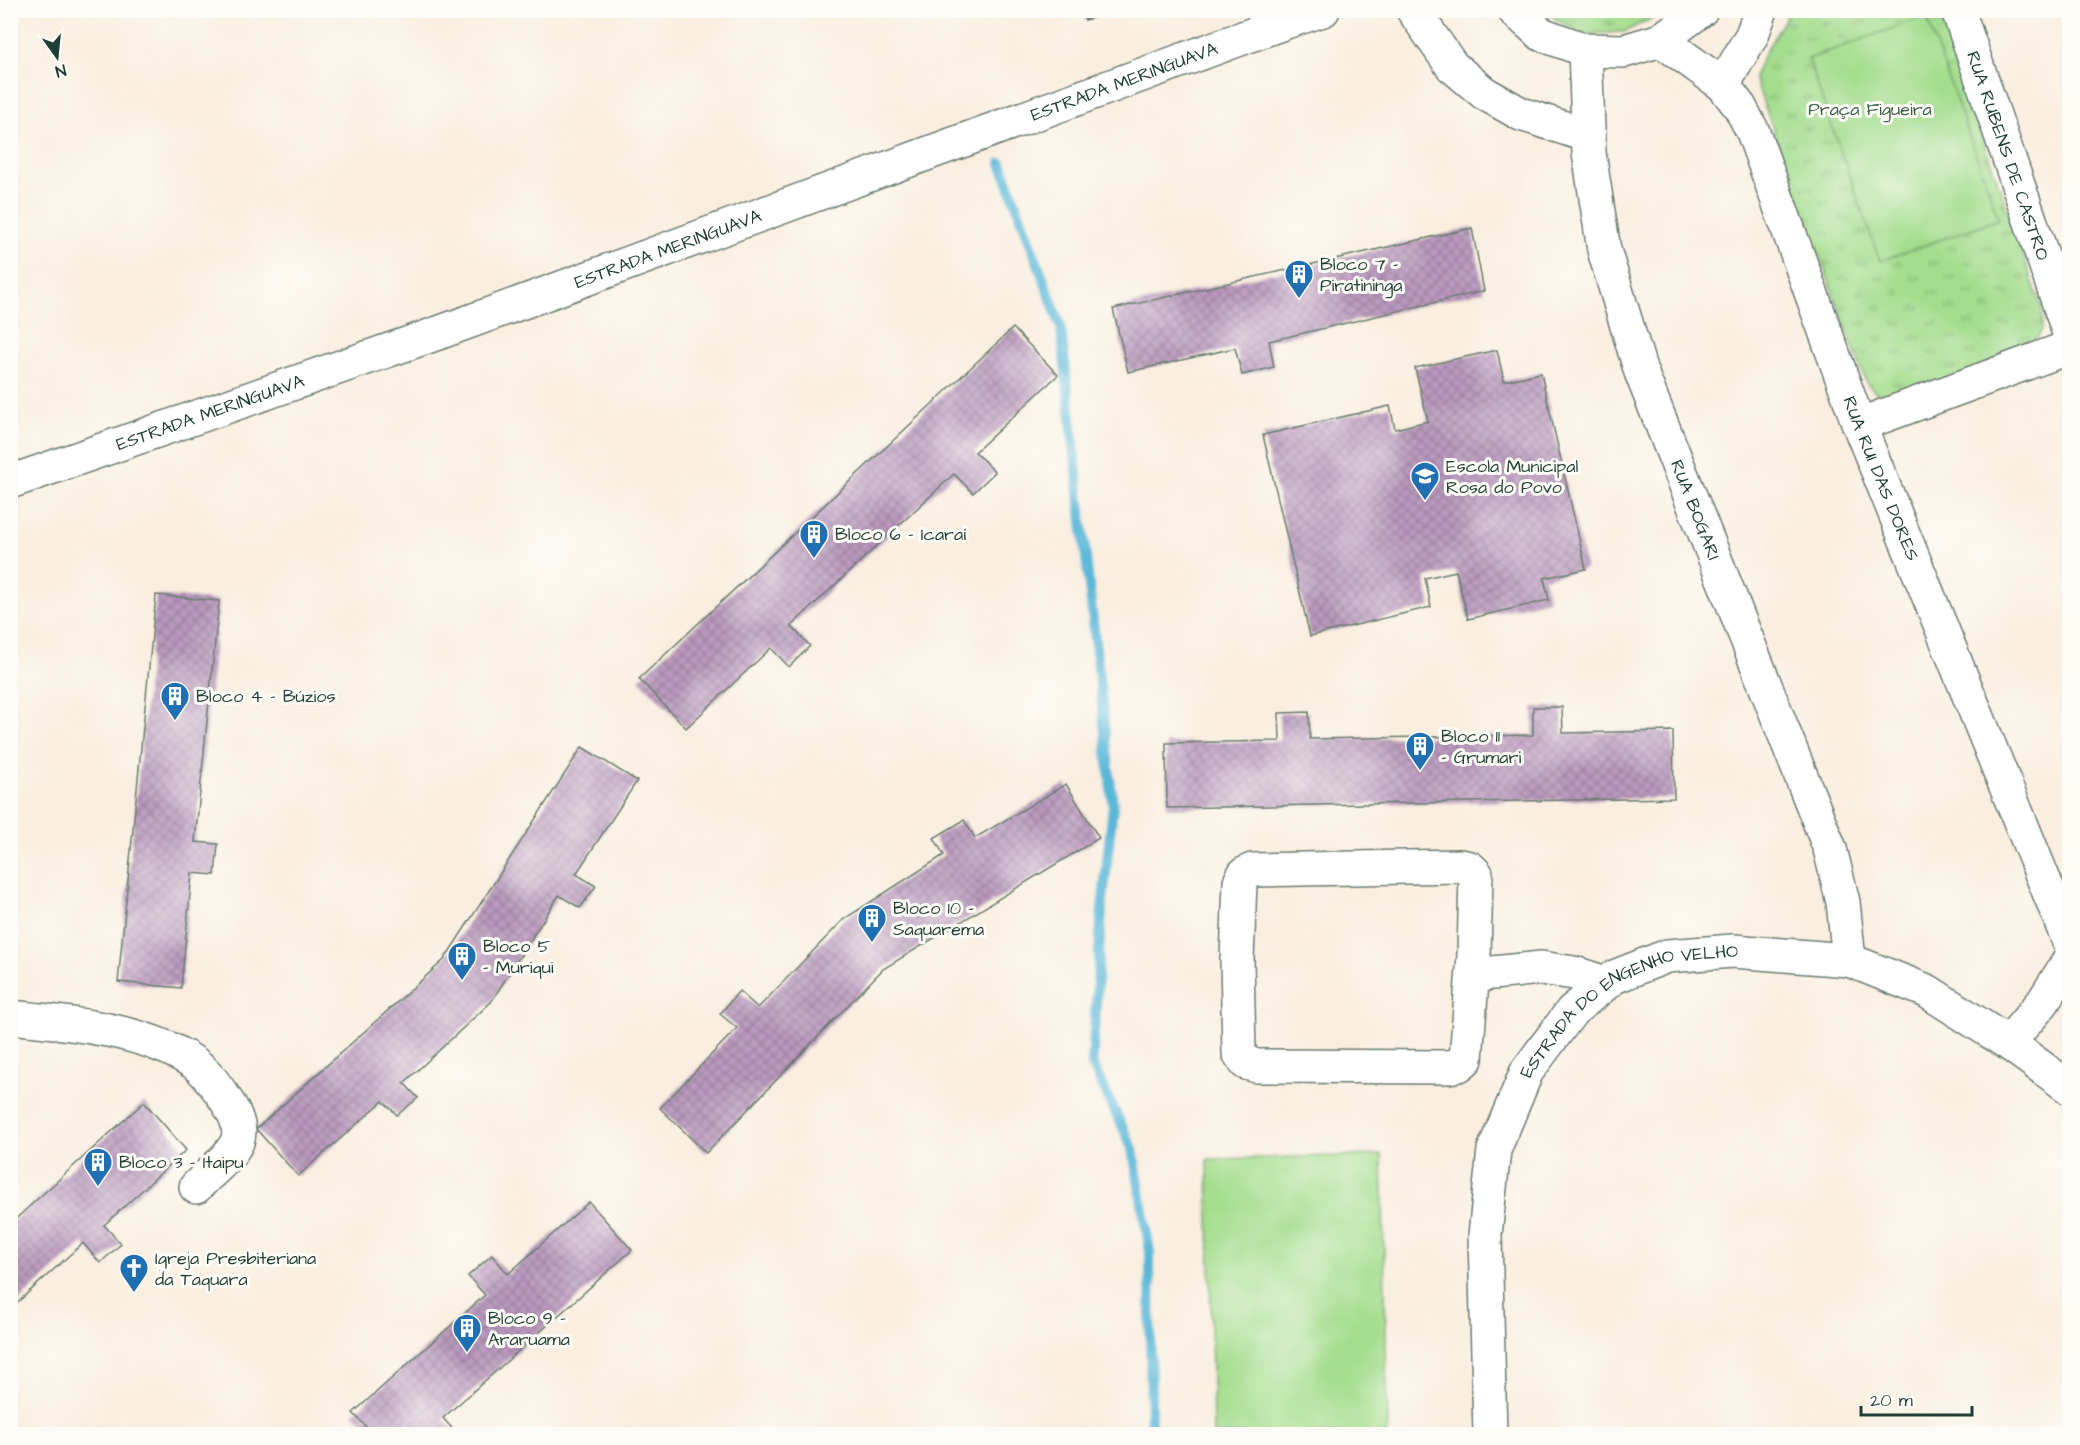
<svg xmlns="http://www.w3.org/2000/svg" width="2080" height="1445" viewBox="0 0 2080 1445" font-family="'Architects Daughter',sans-serif">
  <style>
    .park { fill: url(#park-tufts); stroke: #628d61; stroke-width: 1.5 }
    .pitch { fill: #a4dd8e; stroke: #628d61; stroke-width: 1.5 }
    .lines { fill: none; stroke-linecap: round; stroke-linejoin: round }
    .stream { stroke: #5ab7d8; stroke-width: 10 }
    .building { fill: url(#building-cross-hatch) }
    .minor-casing { stroke: #6b7b70; stroke-width: 36 }
    .minor { stroke: #fff; stroke-width: 33 }
    .labels { text-anchor: middle; dominant-baseline: central; stroke-width: 6; stroke-linejoin: round; paint-order: stroke }
    .street-label { font-size: 18px; fill: #1f3d34; stroke: #fdfcf7 }
    .park-label { font-size: 18px; fill: #3a5d46; stroke: #fdfcf7 }
    .poi-label { font-size: 18px; fill: #1f3d34; stroke: #fdfcf7; text-anchor: start }
  </style>
  <defs>
    <pattern id="park-tufts" width="24" height="20" patternUnits="userSpaceOnUse" patternTransform="scale(1.5)"><rect width="24" height="20" fill="#a4dd8e"/><path d="M3 7l-1-3M5 7V3M7 7l1-3M15 17l-1-3M17 17v-4M19 17l1-3" fill="none" stroke="#85b475"/></pattern>
    <pattern id="building-cross-hatch" width="8" height="8" patternUnits="userSpaceOnUse" patternTransform="scale(1.5)"><rect width="8" height="8" fill="#bb9abf"/><path d="M0 0l8 8M0 8l8-8" fill="none" stroke="#977f9c"/></pattern>
  </defs>
  <rect width="100%" height="100%" fill="#fdfcf7"/>
  <filter id="ink" filterUnits="userSpaceOnUse"><feTurbulence type="fractalNoise" baseFrequency=".0167" numOctaves="2"/><feDisplacementMap in="SourceGraphic" scale="12" xChannelSelector="R" yChannelSelector="G"/><feConvolveMatrix kernelMatrix="1 2 1 2 8 2 1 2 1" color-interpolation-filters="sRGB"/></filter>
  <filter id="wash" filterUnits="userSpaceOnUse"><feTurbulence type="fractalNoise" baseFrequency=".008" numOctaves="4" result="noise"/><feDisplacementMap in="SourceGraphic" scale="24" xChannelSelector="R" yChannelSelector="G"/><feGaussianBlur stdDeviation="1.35" result="paint"/><feColorMatrix in="noise" values="0 0 0 0 0 0 0 0 0 0 0 0 0 0 0 0 0 1.4 0 .05"/><feComposite in="paint" operator="in"/></filter>
  <g filter="url(#wash)">
    <rect width="100%" height="100%" fill="#f9eedf"/>
    <path class="park" d="M1545,11H1667L1624,32L1583,34L1556,19Z
      M1790,11H1938L2042,309V330L2028,352L1897,398L1878,395L1866,382L1754,77L1764,54Z"/>
    <path class="pitch" d="M1926,16L1999,219L1880,261L1808,59Z
      M1382,1155L1388,1434H1213L1208,1159Z"/>
    <g class="lines">
      <path class="stream" d="M1001,163L1061,327L1113,806L1102,909L1092,1064L1133,1149L1150,1252L1151,1434"/>
    </g>
    <g id="blocks">
      <path class="building" d="M1079,10H1115V11L1085,20Z
        M1472,228L1484,291L1269,341L1274,367L1242,375L1235,348L1128,372L1113,309Z
        M1013,328L1058,375L975,452L995,472L973,493L954,474L791,626L810,646L789,667L771,648L686,728L639,679Z
        M1497,350L1504,381L1541,373L1586,569L1544,578L1549,600L1468,619L1456,571L1425,578L1431,607L1310,636L1263,435L1390,406L1395,429L1428,421L1415,368Z
        M156,595L219,601L195,842L218,844L215,875L192,873L181,988L118,982Z
        M1533,707H1562L1563,733L1673,731L1674,798L1167,808L1166,743L1280,741L1279,713L1309,712L1310,739L1533,735Z
        M582,747L637,781L576,874L596,886L580,908L559,895L491,1002L404,1083L418,1098L397,1115L383,1101L298,1176L256,1129L444,960Z
        M1066,784L1099,838L883,969L706,1153L660,1108L737,1028L720,1014L739,991L758,1008L844,919L944,855L934,838L964,820L975,838Z
        M144,1102L186,1150L104,1225L121,1244L100,1263L83,1243L10,1309V1224Z
        M589,1202L632,1250L443,1418L457,1434H373L353,1413L485,1295L468,1276L492,1255L508,1274Z"/>
    </g>
  </g>
  <g filter="url(#ink)">
    <use href="#blocks" fill-opacity="0" stroke="#6b7b70" stroke-width="1.5"/>
    <g class="lines">
      <g class="minor-casing">
        <g id="minor">
          <path d="M1413,10L1452,66L1484,93L1521,114L1589,136"/>
          <path d="M1514,10L1541,34L1585,50L1624,51L1661,40L1701,10"/>
          <path id="s1" d="M1958,10L2070,336"/>
          <path id="s2" d="M1661,40L1723,85L1740,107L1753,132L1859,425L2070,944"/>
          <path id="s3" d="M1585,50L1589,153L1604,250L1641,372L1830,849L1843,902L1849,960"/>
          <path d="M1723,85L1752,35L1761,10"/>
          <path d="M1859,425L2070,347"/>
          <path id="s4" d="M10,482L441,332L1286,22L1323,10"/>
          <path d="M1460,866L1470,868L1476,874L1474,956L1466,1059L1459,1065L1448,1067L1257,1066L1246,1063L1239,1053L1237,959L1240,882L1244,874L1252,870Z"/>
          <path d="M1473,975L1541,968L1574,973L1605,983"/>
          <path d="M10,1017C68,1023 143,1029 193,1062C206,1071 217,1087 226,1100C234,1112 243,1127 237,1142C229,1159 209,1173 196,1187"/>
          <path d="M2008,1043L2043,1002L2070,959"/>
          <path id="s5" d="M1490,1434L1485,1235L1494,1150L1527,1071L1572,1011L1614,977L1667,956L1733,951L1849,960L1927,991L2008,1043L2070,1088"/>
        </g>
      </g>
      <use href="#minor" class="minor"/>
    </g>
  </g>
  <defs>
    <g id="building-pin" transform="scale(1.5)"><path d="M0 17L-7.5 6A9.5 9.5 0 1 1 7.5 6Z" fill="#1f6fb2" stroke="#fdfcf7"/><path d="M-4-6H4V6H1V3H-1V6H-4ZM-2.5-4.3h1.7v1.8h-1.7ZM.8-4.3h1.7v1.8H.8ZM-2.5-1h1.7V.8h-1.7ZM.8-1h1.7V.8H.8Z" fill="#fff"/></g>
    <g id="school-pin" transform="scale(1.5)"><path d="M0 17L-7.5 6A9.5 9.5 0 1 1 7.5 6Z" fill="#1f6fb2" stroke="#fdfcf7"/><path d="M0-5L7-2L0 1L-7-2ZM-4 1L0 2.5L4 1V4Q0 6-4 4Z" fill="#fff"/></g>
    <g id="church-pin" transform="scale(1.5)"><path d="M0 17L-7.5 6A9.5 9.5 0 1 1 7.5 6Z" fill="#1f6fb2" stroke="#fdfcf7"/><path d="M-1.2-6h2.4v3.5h3.3v2.4h-3.3V6h-2.4V-.1h-3.3v-2.4h3.3Z" fill="#fff"/></g>
  </defs>
  <g fill-rule="evenodd">
    <use href="#building-pin" x="1299" y="274"/>
    <use href="#school-pin" x="1425" y="476"/>
    <use href="#building-pin" x="814" y="534"/>
    <use href="#building-pin" x="175" y="696"/>
    <use href="#building-pin" x="1420" y="746"/>
    <use href="#building-pin" x="872" y="918"/>
    <use href="#building-pin" x="462" y="956"/>
    <use href="#building-pin" x="98" y="1162"/>
    <use href="#church-pin" x="134" y="1268"/>
    <use href="#building-pin" x="467" y="1328"/>
  </g>
  <g class="labels">
    <g class="street-label">
      <text stroke="none"><textPath href="#s4" startOffset="1184">ESTRADA MERINGUAVA</textPath></text>
      <text stroke="none"><textPath href="#s1" startOffset="154">RUA RUBENS DE CASTRO</textPath></text>
      <text stroke="none"><textPath href="#s4" startOffset="698">ESTRADA MERINGUAVA</textPath></text>
      <text stroke="none"><textPath href="#s4" startOffset="212">ESTRADA MERINGUAVA</textPath></text>
      <text stroke="none"><textPath href="#s2" startOffset="502">RUA RUI DAS DORES</textPath></text>
      <text stroke="none"><textPath href="#s3" startOffset="477">RUA BOGARI</textPath></text>
      <text stroke="none"><textPath href="#s5" startOffset="496">ESTRADA DO ENGENHO VELHO</textPath></text>
    </g>
    <g class="park-label">
      <text x="1870" y="109">Praça Figueira</text>
    </g>
    <g class="poi-label">
      <text x="1320" y="264">Bloco 7 -<tspan x="1320" dy="21">Piratininga</tspan></text>
      <text x="1446" y="466">Escola Municipal<tspan x="1446" dy="21">Rosa do Povo</tspan></text>
      <text x="835" y="534">Bloco 6 - Icaraí</text>
      <text x="196" y="696">Bloco 4 - Búzios</text>
      <text x="1441" y="736">Bloco 11<tspan x="1441" dy="21">- Grumari</tspan></text>
      <text x="893" y="908">Bloco 10 -<tspan x="893" dy="21">Saquarema</tspan></text>
      <text x="483" y="946">Bloco 5<tspan x="483" dy="21">- Muriqui</tspan></text>
      <text x="119" y="1162">Bloco 3 - Itaipu</text>
      <text x="155" y="1258">Igreja Presbiteriana<tspan x="155" dy="21">da Taquara</tspan></text>
      <text x="488" y="1318">Bloco 9 -<tspan x="488" dy="21">Araruama</tspan></text>
    </g>
  </g>
  <rect width="2080" height="1445" fill="none" stroke="#fdfcf7" stroke-width="36"/>
  <g transform="translate(57 57) rotate(165)" stroke="#fdfcf7" stroke-width="4.5" paint-order="stroke">
  <path d="M0-4.5L10 22L0 15L-10 22Z" fill="#1f3d34"/>
  <text y="-9" font-size="16" font-weight="bold" text-anchor="middle" fill="#1f3d34">N</text>
  </g>
  <path d="M1861 1406v9h111v-9" fill="none" stroke="#1f3d34" stroke-width="3"/>
  <text x="1870" y="1406" font-size="18" fill="#1f3d34" stroke="#fdfcf7" stroke-width="4.5" paint-order="stroke">20 m</text>
</svg>
